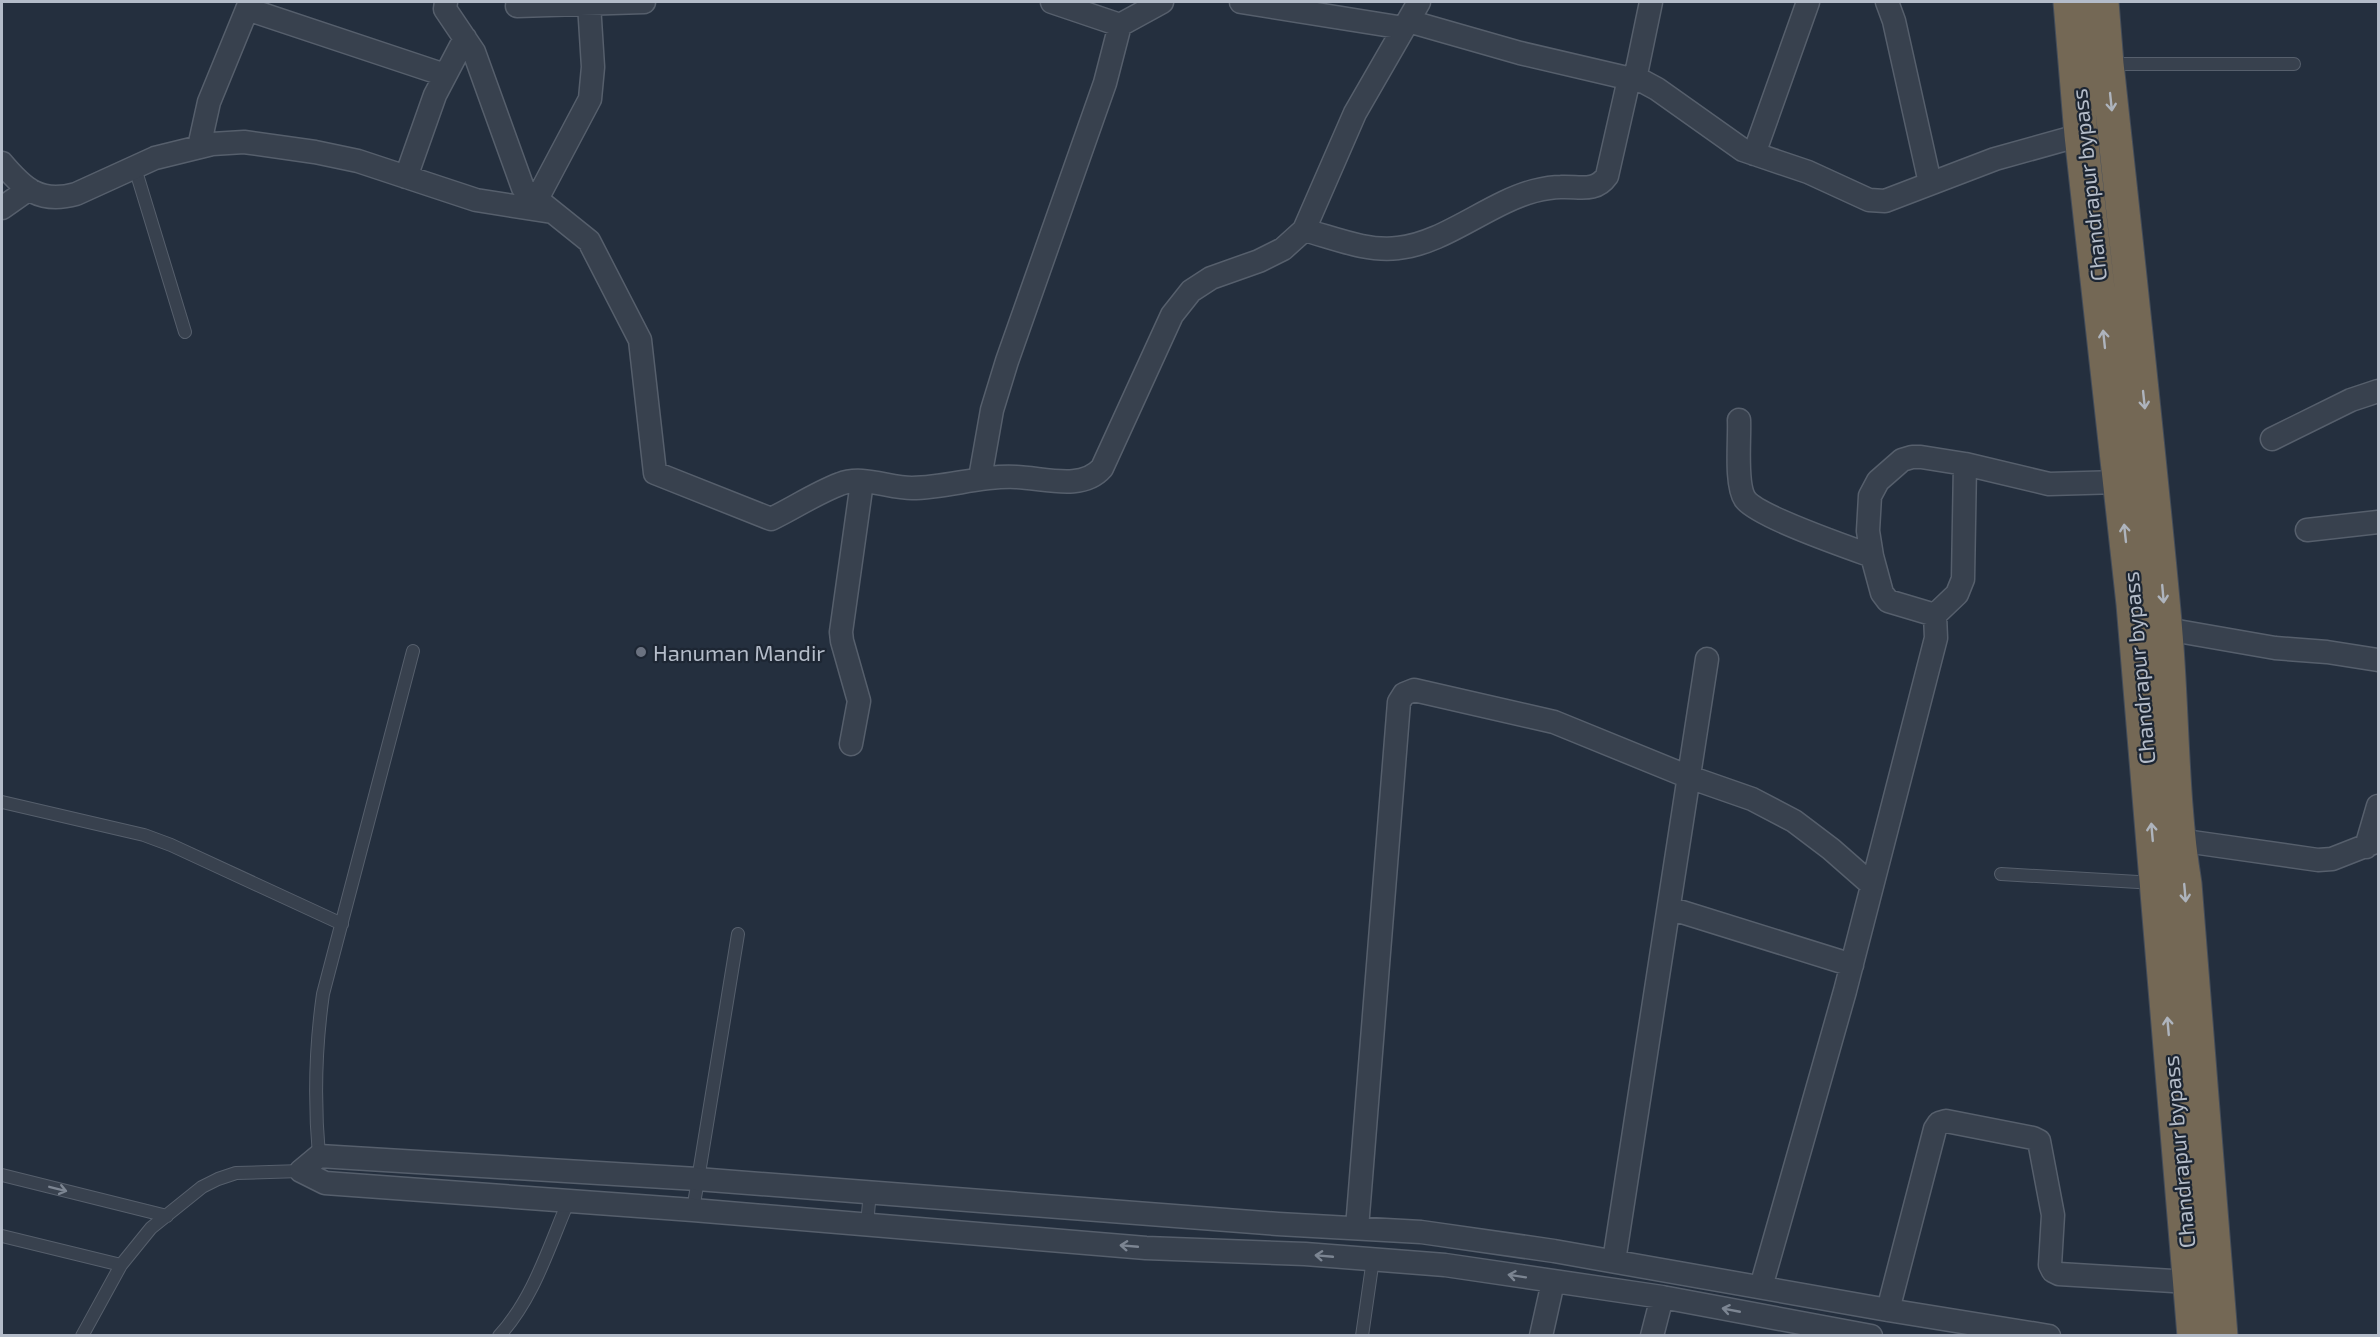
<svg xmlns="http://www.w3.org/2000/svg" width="2380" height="1337" viewBox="0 0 2380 1337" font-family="'Exo 2',sans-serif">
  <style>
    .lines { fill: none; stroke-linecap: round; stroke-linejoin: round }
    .lane-casing { stroke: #565f6c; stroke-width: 14 }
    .street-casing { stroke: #565f6c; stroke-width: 25 }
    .highway-casing { stroke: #434c59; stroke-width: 35 }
    .lane { stroke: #38414e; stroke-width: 12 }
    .street { stroke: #38414e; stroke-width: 22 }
    .highway { stroke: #746855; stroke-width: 33 }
    .oneway { stroke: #aeb4bd }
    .oneway2 { stroke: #7c8592 }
    .worship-dot { fill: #6b7280; stroke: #1d2633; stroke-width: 2 }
    .labels { text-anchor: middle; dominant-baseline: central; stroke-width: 4.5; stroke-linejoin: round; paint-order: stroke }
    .street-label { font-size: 22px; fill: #b4bcc9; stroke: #1d2633 }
    .poi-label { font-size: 22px; fill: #b4bcc9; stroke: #1d2633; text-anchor: start }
  </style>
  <rect width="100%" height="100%" fill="#242f3e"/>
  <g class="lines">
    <g class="lane-casing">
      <path id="lane" d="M2109,64H2294
        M135,168L185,332
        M2,802L144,835L171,845L342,924
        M2001,874L2155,883
        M319,1156C314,1100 315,1050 323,994L413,651
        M2,1175L167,1216
        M693,1210L738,934
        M867,1224L870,1192
        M2,1236L121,1265
        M82,1336L121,1265L151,1228L202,1187L218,1179L236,1173L301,1171
        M499,1336C534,1298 549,1246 569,1200
        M1362,1336L1373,1259"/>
    </g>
    <g class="street-casing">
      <path id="street" d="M446,2L445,9L474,52L523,188L589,241L640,340L655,473L771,519C794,508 816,493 840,484C862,475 889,488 912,488C947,488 981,475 1016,477C1044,478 1082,491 1102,468L1172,315L1191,291L1211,278L1259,261L1283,249L1304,230L1355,113L1404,28
        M1052,2L1120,25L1162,2
        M1241,2L1404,28L1419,2
        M1887,2L1894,21L1930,183
        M517,6L644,2
        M247,9L445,75
        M1408,21L1520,53L1644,82L1657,89L1743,150L1808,172L1869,200L1885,201L1995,159L2081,135
        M1635,79L1651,2
        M199,147L209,102L250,2
        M1754,154L1808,2
        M2,163C24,189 40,204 76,194L155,158L212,144L244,142L315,152L358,161L476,200L552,212
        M406,177L435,95L465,38
        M537,199L590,99L593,67L589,4
        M2,208L29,189
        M1304,230C1334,238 1367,252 1398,248C1443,244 1489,203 1534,191C1542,189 1552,187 1561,187C1579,186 1595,193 1607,176L1629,79
        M1739,420C1740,439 1735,484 1745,499C1757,516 1847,547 1872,556
        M2272,439L2351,400L2378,391
        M980,478L992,410L1007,361L1105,83L1120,25
        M2307,530L2378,522
        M1935,615L1957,594L1963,579L1965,464
        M2166,629L2275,648L2327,652L2378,660
        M851,744L859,701L842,641L841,632L862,482
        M2178,840L2318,860L2332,859L2378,841
        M2366,847L2378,806
        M1669,908L1852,965
        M1357,1228L1399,702L1404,694L1414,690L1554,722L1689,777L1752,799L1794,821L1831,849L1872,885
        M1614,1261L1707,659
        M1761,1287L1845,991L1936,638L1935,615L1888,601L1882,593L1872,556L1868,531L1870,496L1878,481L1902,460L1912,457H1921L1965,464L2049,484L2120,482
        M1888,1310L1935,1129L1939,1123L1946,1121L2033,1138L2039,1141L2053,1215L2050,1265L2053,1271L2059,1274L2189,1282
        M1541,1336L1553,1282
        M1652,1336L1662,1297
        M1871,1336L1662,1297L1445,1265L1305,1254L1146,1248L693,1210L325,1183L301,1171L319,1156L697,1179L1278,1224L1421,1232L1554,1251L1888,1310L2049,1336"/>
    </g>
    <g class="highway-casing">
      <path id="highway" d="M2070,2L2081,135L2133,604L2194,1336
        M2102,2L2107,64C2127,250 2148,436 2165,622C2173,710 2171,798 2185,884L2221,1336"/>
    </g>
    <use href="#lane" class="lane"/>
    <use href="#street" class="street"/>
    <use href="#highway" class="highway"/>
  </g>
  <defs><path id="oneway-shaft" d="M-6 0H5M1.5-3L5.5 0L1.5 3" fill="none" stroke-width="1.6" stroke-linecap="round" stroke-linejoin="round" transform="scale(1.5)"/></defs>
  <g class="oneway">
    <use href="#oneway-shaft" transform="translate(2111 102) rotate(84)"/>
    <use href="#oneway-shaft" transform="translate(2104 339) rotate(-96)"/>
    <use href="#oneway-shaft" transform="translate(2144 400) rotate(84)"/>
    <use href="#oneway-shaft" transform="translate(2125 533) rotate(-96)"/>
    <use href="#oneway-shaft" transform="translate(2163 594) rotate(85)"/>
    <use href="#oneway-shaft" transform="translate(2152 832) rotate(-95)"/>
    <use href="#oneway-shaft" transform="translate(2185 893) rotate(85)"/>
    <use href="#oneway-shaft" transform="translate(2168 1026) rotate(-95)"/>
  </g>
  <g class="oneway2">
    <use href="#oneway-shaft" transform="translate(58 1189) rotate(14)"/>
    <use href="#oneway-shaft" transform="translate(1129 1246) rotate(-175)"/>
    <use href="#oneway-shaft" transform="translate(1324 1256) rotate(-175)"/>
    <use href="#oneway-shaft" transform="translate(1517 1276) rotate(-171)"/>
    <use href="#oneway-shaft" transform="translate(1731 1310) rotate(-169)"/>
  </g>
  <circle class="worship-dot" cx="641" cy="652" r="6"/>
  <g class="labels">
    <g class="street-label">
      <text transform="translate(2088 185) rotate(-96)">Chandrapur bypass</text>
      <text transform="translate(2138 668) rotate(-95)">Chandrapur bypass</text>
      <text transform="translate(2178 1152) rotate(-95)">Chandrapur bypass</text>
    </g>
    <g class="poi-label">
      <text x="653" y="652">Hanuman Mandir</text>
    </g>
  </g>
  <rect width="2380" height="1337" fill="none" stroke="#b4bcc9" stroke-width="6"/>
</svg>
